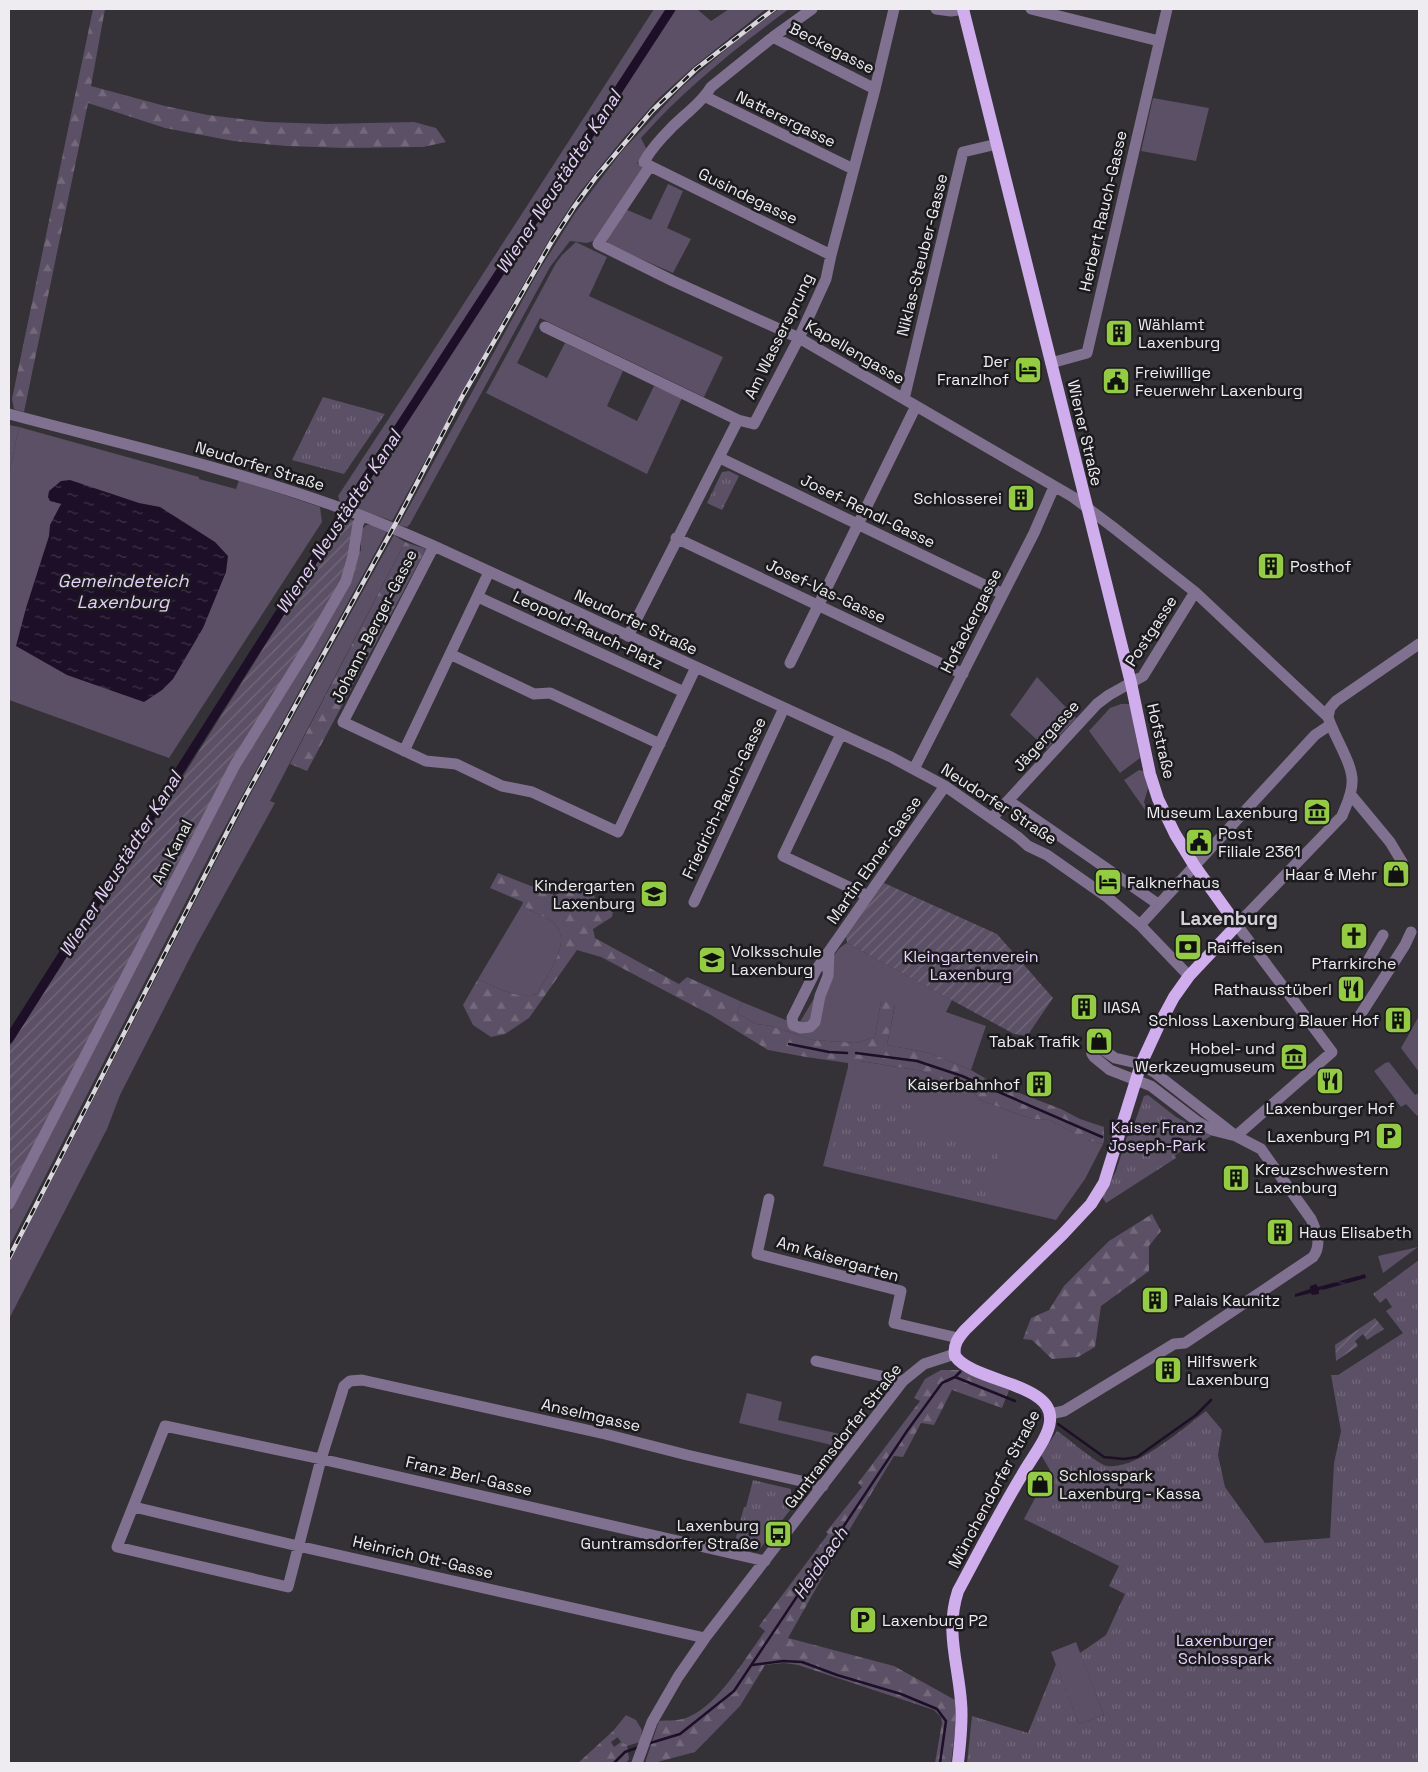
<svg xmlns="http://www.w3.org/2000/svg" width="1428" height="1772" viewBox="0 0 1428 1772" font-family="'Space Grotesk',sans-serif">
  <style>
    .grass { fill: #5b5065 }
    .forest { fill: url(#forest-firs) }
    .park { fill: url(#park-tufts) }
    .garden { fill: url(#garden-furrows) }
    .water { fill: url(#water-ripples) }
    .lines { fill: none; stroke-linecap: round; stroke-linejoin: round }
    .stream { stroke: #1d0f28; stroke-width: 2.5 }
    .canal { stroke: #1d0f28; stroke-width: 9 }
    .minor { stroke: #817190; stroke-width: 11 }
    .major { stroke: #d0aeed; stroke-width: 12 }
    .rail-casing { stroke: #d9d7db; stroke-width: 4.5 }
    .rail { stroke: #1b1a1d; stroke-width: 2.5; stroke-dasharray: 8; stroke-linecap: butt }
    .labels { text-anchor: middle; dominant-baseline: central; stroke-width: 5; stroke-linejoin: round; paint-order: stroke }
    .street-label { font-size: 16px; fill: #eeecf0; stroke: #1b1a1d }
    .poi-label { font-size: 16px; fill: #eeecf0; stroke: #1b1a1d; text-anchor: start }
    .park-label { font-size: 16px; fill: #ead2ff; stroke: #1b1a1d }
    .water-label { font-size: 18px; font-style: italic; fill: #e5cefa; stroke: #1b1a1d }
    .quarter-label { font-size: 19px; font-weight: bold; fill: #d4d0d8; stroke: #1b1a1d }
  </style>
  <defs>
    <pattern id="forest-firs" width="22" height="20" patternUnits="userSpaceOnUse" patternTransform="scale(1.25)"><rect width="22" height="20" fill="#5b5065"/><path d="M5 1l3.5 6h-7zM16 11l3.5 6h-7z" fill="#73697b"/></pattern>
    <pattern id="park-tufts" width="24" height="20" patternUnits="userSpaceOnUse" patternTransform="scale(1.25)"><rect width="24" height="20" fill="#5b5065"/><path d="M3 7l-1-3M5 7V3M7 7l1-3M15 17l-1-3M17 17v-4M19 17l1-3" fill="none" stroke="#73697b"/></pattern>
    <pattern id="garden-furrows" width="10" height="10" patternUnits="userSpaceOnUse" patternTransform="scale(1.25)"><rect width="10" height="10" fill="#5b5065"/><path d="M-1 1l2-2M0 10L10 0M9 11l2-2" fill="none" stroke="#73697b"/></pattern>
    <pattern id="water-ripples" width="26" height="14" patternUnits="userSpaceOnUse" patternTransform="scale(1.25)"><rect width="26" height="14" fill="#1d0f28"/><path d="M2 4q2-2 4 0t4 0M15 11q2-2 4 0t4 0" fill="none" stroke="#3e3248"/></pattern>
  </defs>
  <rect width="100%" height="100%" fill="#343137"/>
  <path class="grass" d="M654,9H697L711,21L729,9H766L691,69L658,99L621,141L580,192L553,233L499,327L392,521L340,502L338,496L439,342Z
    M779,9H789C736,48 685,88 641,138L647,150L637,163L642,166V172L596,240L587,243L570,241L550,267L410,524L407,527L399,525L538,272L575,213L622,151L683,86L737,40Z
    M1153,98L1209,108L1196,161L1141,151Z
    M668,184L683,191L667,228L691,239L673,273L609,245L605,238L625,209L651,220Z
    M576,242L607,257L589,296L723,357L704,397L540,318L517,363L547,378L565,343L623,371L607,406L637,421L654,386L682,398L647,474L486,393L556,263L562,255Z
    M19,427L199,477V479L236,489L239,480L243,481L320,507L322,522L169,758L9,700V474Z
    M366,525H375L387,531L214,847L9,1247V1215L234,779L361,550L360,532Z
    M394,535L405,542L270,801L275,803L196,946L120,1095L107,1129L9,1319V1263L251,793Z
    M1037,677L1076,718L1047,749L1010,715Z
    M1121,704H1130L1140,758L1120,773L1089,731L1110,708Z
    M1139,770L1144,771L1148,788L1144,802L1150,817L1124,780Z
    M522,905C529,910 551,919 556,925C572,943 546,977 537,994C515,999 498,988 478,979Z
    M847,943L952,1000L946,1012L986,1026L971,1070L930,1053L887,1045L895,1005L881,1001L875,1037L856,1043L813,1040L771,1026L756,1024L737,1013L742,1002L798,1025C806,1012 814,999 821,985C828,971 832,950 847,943Z
    M1419,1016V1072L1401,1048Z
    M860,1061L922,1071L975,1094L980,1100L1032,1119L1050,1120L1087,1140L1103,1144L1085,1179L1056,1220L823,1166L848,1067H854Z
    M1389,1062L1415,1095L1419,1093V1114L1417,1116L1406,1104L1401,1107L1374,1071L1385,1063Z
    M1418,1247L1383,1273L1378,1256Z
    M747,1393L782,1402L778,1420L849,1436L840,1447L739,1423Z
    M1076,1642L1104,1715L1079,1724L1051,1652Z
    M626,1715L636,1720L642,1730L640,1742L627,1746L621,1742L613,1731Z"/>
  <path class="forest" d="M93,9H105L91,86L165,106L208,115L266,122L327,124L414,122L436,128L446,142L423,147L345,148L286,146L233,141L165,128L88,103L24,412L14,409L12,399Z
    M9,425L19,427L9,474Z
    M405,542L426,549L307,771L290,764Z
    M498,873L554,895L590,884L597,904L613,912L612,917L593,929L595,938L679,984L687,977L742,1002L737,1013L756,1024L771,1026L813,1040L856,1043L875,1037L881,1001L895,1004L887,1045L930,1053L971,1070L993,1083L1061,1109L1080,1119L1104,1127V1141L1103,1144L1087,1140L1079,1143L1074,1133L1050,1120L1032,1119L980,1100L975,1094L922,1071L861,1061L854,1067H848V1063L806,1057L768,1050L711,1015L601,957L577,950L529,1018L505,1034L491,1037L473,1025L463,1005L478,979C498,988 515,999 537,994C546,977 572,943 556,925C551,919 529,910 522,905L523,902L490,888Z
    M1152,1214L1161,1231L1149,1246V1271L1101,1306L1095,1347L1078,1357L1052,1359L1032,1340L1023,1339L1031,1318L1049,1310L1064,1286L1109,1241Z
    M941,1370H957L965,1372L1009,1390L1002,1408L952,1390L934,1425L921,1423L903,1457L894,1456L848,1532L788,1638L894,1666L955,1700V1731L951,1763H935L942,1723L941,1717L934,1710L798,1665L784,1663L765,1665L740,1706L695,1752L654,1763H645L659,1721C667,1720 675,1721 683,1719C716,1710 745,1658 765,1631L759,1626L828,1534L826,1532L862,1487L858,1483L920,1401L914,1398L925,1379Z
    M613,1731L618,1737L611,1742L614,1747L621,1742L627,1745L629,1759L626,1763H578Z"/>
  <path class="park" d="M323,397L385,414L344,474L292,460Z
    M729,471L739,476L722,510L707,503L722,472Z
    M846,1095L919,1103L910,1129L1000,1152L987,1198L829,1162Z
    M1148,1095L1176,1117L1211,1136L1190,1149L1188,1147L1175,1155L1176,1158L1106,1203L1102,1197L1116,1171L1127,1137L1131,1133L1144,1096Z
    M1419,1260V1763H967L972,1716L1028,1733L1056,1664L1079,1724L1104,1715L1080,1653L1106,1635L1125,1594L1109,1586L1119,1566L1024,1519L1050,1470L1041,1455L1057,1431C1066,1437 1099,1465 1107,1466C1137,1470 1182,1429 1206,1411L1222,1430L1218,1455L1225,1487L1265,1543L1330,1538L1334,1463L1341,1431L1331,1375H1338L1403,1333L1386,1311L1392,1307L1386,1298L1380,1303L1373,1294Z
    M753,1480L791,1489V1494L798,1500L759,1550L734,1545L744,1507H746Z"/>
  <path class="garden" d="M345,518L355,521L360,532V562L322,631L234,779L9,1215V1047L165,805Z
    M884,883L997,934L1053,998L1027,1036L1014,1034L847,943L846,937Z
    M1375,1318L1384,1329L1367,1340L1363,1334L1355,1341L1358,1346L1336,1361L1335,1345Z"/>
  <path class="water" d="M70,480L139,503L160,507L215,542L228,556L226,572L203,628L173,679L162,690L144,702L67,675L16,646L26,608L49,536L50,525L61,504L50,501L48,497L49,491L61,481Z
    M1365,1274L1366,1278L1319,1291V1294L1312,1295L1311,1293L1295,1297V1294L1310,1289V1286L1316,1284L1318,1287Z"/>
  <g class="lines">
    <path class="stream" d="M789,1044L829,1052L847,1053
      M856,1053L917,1061L962,1076L1102,1137
      M955,1377L960,1372
      M1058,1424L1104,1457L1124,1459L1137,1457L1196,1415L1211,1400
      M752,1665L783,1661L802,1662L837,1675L901,1694L937,1709L946,1721L940,1763
      M647,1744L680,1734L734,1691L907,1431L942,1383L955,1377L1015,1401
      M614,1763L625,1752L639,1747"/>
    <path class="canal" d="M9,1039L340,518L671,9"/>
    <path class="minor" d="M812,9L773,37L711,87C704,99 695,106 685,115C671,127 652,147 644,162L650,166L598,244L673,281L799,338L1073,497L1114,528L1195,592L1328,717C1333,735 1354,765 1352,783C1352,795 1346,805 1342,816L1237,925L1332,1052L1236,1136
      M936,9L951,11L964,9
      M1031,9L1159,41
      M773,37L875,89
      M706,97L853,169
      M650,166L831,255
      M545,327L738,420
      M1051,363L1087,353L1167,9
      M904,399L963,152L997,144
      M9,414C118,443 229,468 335,506C369,517 401,532 434,546L891,757L945,786L1018,837L1028,846L1047,855L1107,897L1140,925L1189,976
      M720,458L1003,594
      M676,538L963,674
      M434,546L343,722L426,761L456,764L502,786L532,792L618,832L696,667
      M478,597L684,692
      M628,636L738,420L754,424L799,338L826,279L831,255L875,89L894,9
      M450,654L534,694L550,693L660,744
      M790,663L916,406
      M1328,717L1330,708L1336,701L1419,644
      M841,734L783,856L868,896
      M404,751L489,572
      M914,769L1034,533L1054,487
      M1351,795L1390,842L1402,862
      M1009,801L1158,904
      M992,818L1097,704L1109,695L1143,676L1195,592
      M694,902L784,708
      M1140,925L1315,735L1330,725
      M829,953L828,976L820,996L815,1022L810,1027L801,1028L793,1025L792,1018L816,970L945,786
      M1369,959L1383,935
      M1357,1020L1405,945L1411,932
      M769,1199L757,1254L901,1291L894,1323L958,1338
      M9,1204L235,765L310,644L346,581L353,556L358,524L362,516
      M816,1361L903,1381
      M1050,1414L1064,1411L1174,1344L1185,1343L1313,1257C1322,1245 1317,1232 1311,1219L1261,1149L1236,1136L1154,1072L1141,1064L1115,1058L1099,1047L1092,1054L1094,1057L1110,1070L1151,1086L1198,1122L1212,1130L1236,1136
      M134,1507L298,1546L705,1638
      M765,1561L321,1459L165,1426L117,1547L288,1587L321,1459L344,1386L350,1381L362,1380L605,1434L687,1455L823,1486
      M637,1763L652,1722L678,1677L705,1638L903,1381L924,1364L955,1354"/>
    <path class="major" d="M958,1763C960,1743 963,1723 961,1702C958,1662 945,1631 958,1591C979,1552 999,1513 1022,1475C1030,1460 1049,1437 1050,1421C1051,1411 1047,1404 1039,1398C1018,1381 969,1376 955,1356C953,1345 958,1338 965,1330L1063,1234L1091,1204L1104,1183L1141,1064L1159,1025L1174,997L1189,976L1237,925L1194,865L1175,834L1158,799L1150,774L1131,683L963,9"/>
    <g class="rail-casing">
      <path id="rail" d="M9,1258L244,799L397,521L463,395L552,241L574,207L596,177L652,111L696,69L774,9"/>
    </g>
    <use href="#rail" class="rail"/>
  </g>
  <defs>
    <g id="building-square" transform="scale(1.4375)"><rect x="-9" y="-9" width="18" height="18" rx="4" fill="#93cc3d" stroke="#1b1a1d"/><path d="M-4-6H4V6H1V3H-1V6H-4ZM-2.5-4.3h1.7v1.8h-1.7ZM.8-4.3h1.7v1.8H.8ZM-2.5-1h1.7V.8h-1.7ZM.8-1h1.7V.8H.8Z" fill="#111"/></g>
    <g id="hotel-square" transform="scale(1.4375)"><rect x="-9" y="-9" width="18" height="18" rx="4" fill="#93cc3d" stroke="#1b1a1d"/><path d="M-6-4.5h1.5V1H6V5H4.5V3h-9V5H-6ZM-4 0a1.8 1.8 0 1 1 3.6 0ZM.5 0V-2.5h3Q6-2.5 6 0Z" fill="#111"/></g>
    <g id="civic-square" transform="scale(1.4375)"><rect x="-9" y="-9" width="18" height="18" rx="4" fill="#93cc3d" stroke="#1b1a1d"/><path d="M-.6-6.5H3V-4.5H.6V-3L4-1V1h2V6H-6V1h2V-1L-.6-3ZM-1.2 2.5V6h2.4V2.5Z" fill="#111"/></g>
    <g id="museum-square" transform="scale(1.4375)"><rect x="-9" y="-9" width="18" height="18" rx="4" fill="#93cc3d" stroke="#1b1a1d"/><path d="M0-6L6-3V-2H-6V-3ZM-5-1h2V3h-2ZM-1-1h2V3h-2ZM3-1h2V3H3ZM-6 4H6V6H-6Z" fill="#111"/></g>
    <g id="shop-square" transform="scale(1.4375)"><rect x="-9" y="-9" width="18" height="18" rx="4" fill="#93cc3d" stroke="#1b1a1d"/><path d="M-5-2.5h2.3a2.7 3.5 0 0 1 5.4 0H5L5.5 6h-11ZM-1.5-2.5h3a1.5 2.3 0 0 0-3 0Z" fill="#111"/></g>
    <g id="school-square" transform="scale(1.4375)"><rect x="-9" y="-9" width="18" height="18" rx="4" fill="#93cc3d" stroke="#1b1a1d"/><path d="M0-5L7-2L0 1L-7-2ZM-4 1L0 2.5L4 1V4Q0 6-4 4Z" fill="#111"/></g>
    <g id="church-square" transform="scale(1.4375)"><rect x="-9" y="-9" width="18" height="18" rx="4" fill="#93cc3d" stroke="#1b1a1d"/><path d="M-1.2-6h2.4v3.5h3.3v2.4h-3.3V6h-2.4V-.1h-3.3v-2.4h3.3Z" fill="#111"/></g>
    <g id="bank-square" transform="scale(1.4375)"><rect x="-9" y="-9" width="18" height="18" rx="4" fill="#93cc3d" stroke="#1b1a1d"/><path d="M-6-4H6V4H-6ZM0-2.3a2.3 2.3 0 1 0 0 4.6a2.3 2.3 0 1 0 0-4.6Z" fill="#111"/></g>
    <g id="restaurant-square" transform="scale(1.4375)"><rect x="-9" y="-9" width="18" height="18" rx="4" fill="#93cc3d" stroke="#1b1a1d"/><path d="M-5-6h1v4h1v-4h1v4h1v-4h1v5L-1.5 .5V6h-2V.5L-5-1ZM5-6V6H3V1.5H1.5Q1.5-4 5-6Z" fill="#111"/></g>
    <g id="parking-square" transform="scale(1.4375)"><rect x="-9" y="-9" width="18" height="18" rx="4" fill="#93cc3d" stroke="#1b1a1d"/><path d="M-3.5-5.5H1a3.5 3.5 0 0 1 0 7H-1V5.5H-3.5ZM-1-3.4V-.6H.8a1.4 1.4 0 0 0 0-2.8Z" fill="#111"/></g>
    <g id="bus-square" transform="scale(1.4375)"><rect x="-9" y="-9" width="18" height="18" rx="4" fill="#93cc3d" stroke="#1b1a1d"/><path d="M-5-6H5V4H4V6H2V4H-2V6H-4V4H-5ZM-3.5-4V0h7V-4ZM-3.5 1.2v1.5H-2V1.2ZM2 1.2v1.5H3.5V1.2Z" fill="#111"/></g>
  </defs>
  <g fill-rule="evenodd">
    <use href="#building-square" x="1119" y="333"/>
    <use href="#hotel-square" x="1028" y="370"/>
    <use href="#civic-square" x="1116" y="381"/>
    <use href="#building-square" x="1021" y="498"/>
    <use href="#building-square" x="1271" y="566"/>
    <use href="#museum-square" x="1317" y="812"/>
    <use href="#civic-square" x="1199" y="842"/>
    <use href="#shop-square" x="1396" y="874"/>
    <use href="#hotel-square" x="1108" y="882"/>
    <use href="#school-square" x="654" y="894"/>
    <use href="#church-square" x="1354" y="936"/>
    <use href="#bank-square" x="1188" y="947"/>
    <use href="#school-square" x="712" y="960"/>
    <use href="#restaurant-square" x="1351" y="989"/>
    <use href="#building-square" x="1084" y="1007"/>
    <use href="#building-square" x="1398" y="1020"/>
    <use href="#shop-square" x="1099" y="1041"/>
    <use href="#museum-square" x="1294" y="1057"/>
    <use href="#restaurant-square" x="1330" y="1081"/>
    <use href="#building-square" x="1039" y="1084"/>
    <use href="#parking-square" x="1389" y="1136"/>
    <use href="#building-square" x="1236" y="1178"/>
    <use href="#building-square" x="1280" y="1232"/>
    <use href="#building-square" x="1155" y="1300"/>
    <use href="#building-square" x="1168" y="1370"/>
    <use href="#shop-square" x="1040" y="1484"/>
    <use href="#bus-square" x="778" y="1534"/>
    <use href="#parking-square" x="863" y="1620"/>
  </g>
  <g class="labels">
    <g class="street-label">
      <text transform="translate(832 48) rotate(27)">Beckegasse</text>
      <text transform="translate(786 119) rotate(26)">Natterergasse</text>
      <text transform="translate(748 196) rotate(26)">Gusindegasse</text>
      <text transform="translate(1103 211) rotate(-77)">Herbert Rauch-Gasse</text>
      <text transform="translate(922 255) rotate(-76)">Niklas-Steuber-Gasse</text>
      <text transform="translate(779 336) rotate(-64)">Am Wassersprung</text>
      <text transform="translate(855 352) rotate(30)">Kapellengasse</text>
      <text transform="translate(1085 433) rotate(77)">Wiener Straße</text>
      <text transform="translate(260 466) rotate(17)">Neudorfer Straße</text>
      <text transform="translate(868 511) rotate(26)">Josef-Rendl-Gasse</text>
      <text transform="translate(826 591) rotate(25)">Josef-Vas-Gasse</text>
      <text transform="translate(971 621) rotate(-63)">Hofackergasse</text>
      <text transform="translate(636 622) rotate(25)">Neudorfer Straße</text>
      <text transform="translate(374 626) rotate(-63)">Johann-Berger-Gasse</text>
      <text transform="translate(588 630) rotate(25)">Leopold-Rauch-Platz</text>
      <text transform="translate(1151 631) rotate(-57)">Postgasse</text>
      <text transform="translate(1046 736) rotate(-48)">Jägergasse</text>
      <text transform="translate(1161 741) rotate(77)">Hofstraße</text>
      <text transform="translate(724 798) rotate(-65)">Friedrich-Rauch-Gasse</text>
      <text transform="translate(999 804) rotate(33)">Neudorfer Straße</text>
      <text transform="translate(172 852) rotate(-63)">Am Kanal</text>
      <text transform="translate(874 860) rotate(-55)">Martin Ebner-Gasse</text>
      <text transform="translate(838 1259) rotate(16)">Am Kaisergarten</text>
      <text transform="translate(591 1415) rotate(13)">Anselmgasse</text>
      <text transform="translate(843 1436) rotate(-52)">Guntramsdorfer Straße</text>
      <text transform="translate(469 1476) rotate(13)">Franz Berl-Gasse</text>
      <text transform="translate(994 1489) rotate(-62)">Münchendorfer Straße</text>
      <text transform="translate(423 1557) rotate(13)">Heinrich Ott-Gasse</text>
    </g>
    <g class="poi-label">
      <text x="1138" y="324">Wählamt<tspan x="1138" dy="18">Laxenburg</tspan></text>
      <text x="1009" y="361" text-anchor="end">Der<tspan x="1009" dy="18">Franzlhof</tspan></text>
      <text x="1135" y="372">Freiwillige<tspan x="1135" dy="18">Feuerwehr Laxenburg</tspan></text>
      <text x="1002" y="498" text-anchor="end">Schlosserei</text>
      <text x="1290" y="566">Posthof</text>
      <text x="1298" y="812" text-anchor="end">Museum Laxenburg</text>
      <text x="1218" y="833">Post<tspan x="1218" dy="18">Filiale 2361</tspan></text>
      <text x="1377" y="874" text-anchor="end">Haar &amp; Mehr</text>
      <text x="1127" y="882">Falknerhaus</text>
      <text x="635" y="885" text-anchor="end">Kindergarten<tspan x="635" dy="18">Laxenburg</tspan></text>
      <text x="1207" y="947">Raiffeisen</text>
      <text x="731" y="951">Volksschule<tspan x="731" dy="18">Laxenburg</tspan></text>
      <text x="1354" y="963" text-anchor="middle">Pfarrkirche</text>
      <text x="1332" y="989" text-anchor="end">Rathausstüberl</text>
      <text x="1103" y="1007">IIASA</text>
      <text x="1379" y="1020" text-anchor="end">Schloss Laxenburg Blauer Hof</text>
      <text x="1080" y="1041" text-anchor="end">Tabak Trafik</text>
      <text x="1275" y="1048" text-anchor="end">Hobel- und<tspan x="1275" dy="18">Werkzeugmuseum</tspan></text>
      <text x="1020" y="1084" text-anchor="end">Kaiserbahnhof</text>
      <text x="1330" y="1108" text-anchor="middle">Laxenburger Hof</text>
      <text x="1370" y="1136" text-anchor="end">Laxenburg P1</text>
      <text x="1255" y="1169">Kreuzschwestern<tspan x="1255" dy="18">Laxenburg</tspan></text>
      <text x="1299" y="1232">Haus Elisabeth</text>
      <text x="1174" y="1300">Palais Kaunitz</text>
      <text x="1187" y="1361">Hilfswerk<tspan x="1187" dy="18">Laxenburg</tspan></text>
      <text x="1059" y="1475">Schlosspark<tspan x="1059" dy="18">Laxenburg - Kassa</tspan></text>
      <text x="759" y="1525" text-anchor="end">Laxenburg<tspan x="759" dy="18">Guntramsdorfer Straße</tspan></text>
      <text x="882" y="1620">Laxenburg P2</text>
    </g>
    <g class="park-label">
      <text x="971" y="956">Kleingartenverein<tspan x="971" dy="18">Laxenburg</tspan></text>
      <text x="1157" y="1127">Kaiser Franz<tspan x="1157" dy="18">Joseph-Park</tspan></text>
      <text x="1225" y="1640">Laxenburger<tspan x="1225" dy="18">Schlosspark</tspan></text>
    </g>
    <g class="water-label">
      <text transform="translate(558 182) rotate(-57)">Wiener Neustädter Kanal</text>
      <text transform="translate(338 522) rotate(-57)">Wiener Neustädter Kanal</text>
      <text x="123" y="580">Gemeindeteich<tspan x="123" dy="21">Laxenburg</tspan></text>
      <text transform="translate(120 864) rotate(-58)">Wiener Neustädter Kanal</text>
      <text transform="translate(820 1563) rotate(-56)">Heidbach</text>
    </g>
    <g class="quarter-label">
      <text x="1229" y="918">Laxenburg</text>
    </g>
  </g>
  <rect width="1428" height="1772" fill="none" stroke="#eeecf0" stroke-width="20"/>
</svg>
